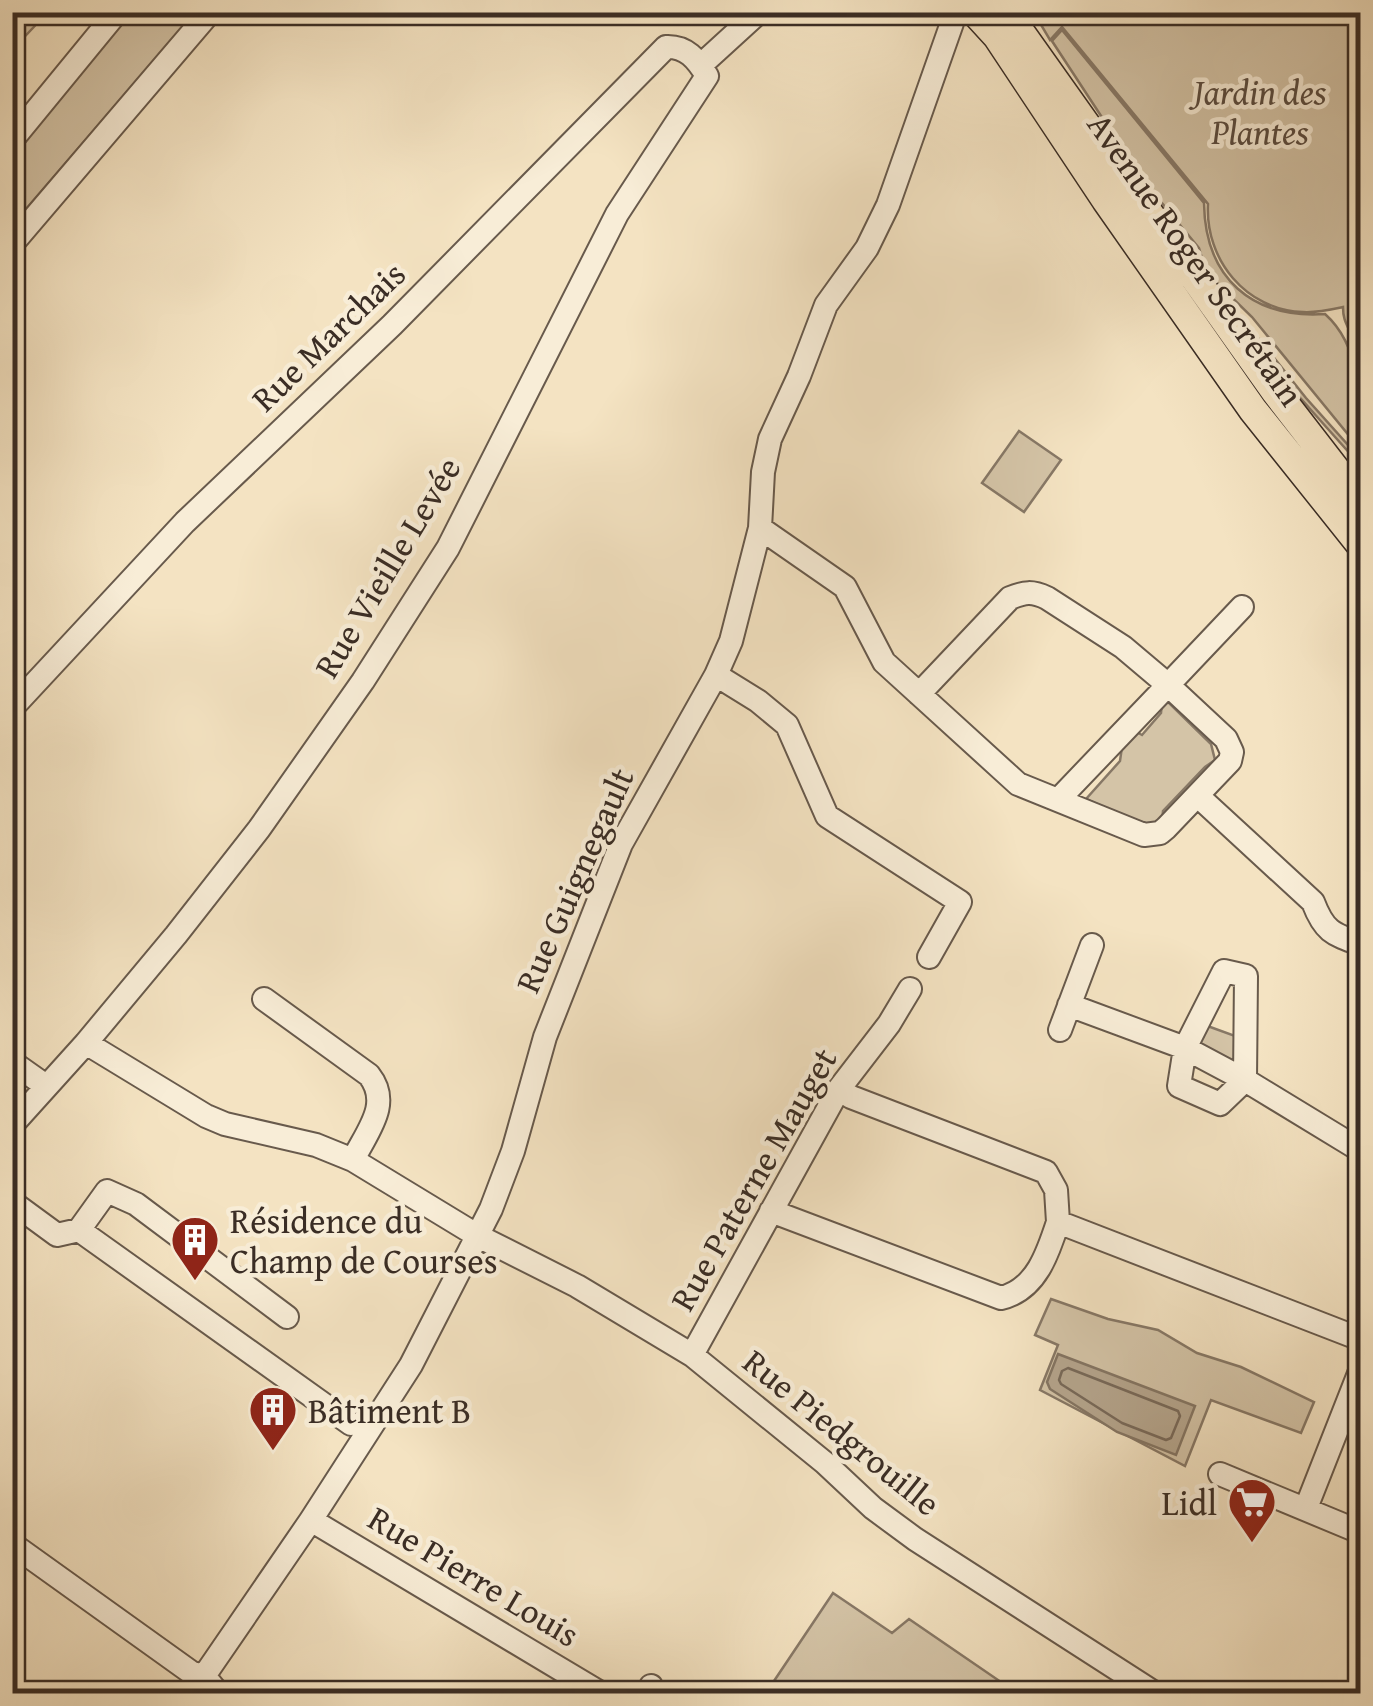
<svg xmlns="http://www.w3.org/2000/svg" width="1373" height="1706" viewBox="0 0 1373 1706" font-family="'Gentium Book Plus',serif">
  <style>
    .green { fill: #d4c4a7; stroke: #877866; stroke-width: 2.5 }
    .water { fill: #b5a58d; stroke: #847563; stroke-width: 2.5 }
    .lines { fill: none; stroke-linecap: round; stroke-linejoin: round }
    .shore { stroke: #786959; stroke-width: 2.5 }
    .minor-casing { stroke: #685a4c; stroke-width: 26 }
    .major-casing { stroke: #3a2d25; stroke-width: 31 }
    .minor { stroke: #f8edd7; stroke-width: 22 }
    .major { stroke: #f4e3c2; stroke-width: 28 }
    .labels { text-anchor: middle; dominant-baseline: central; stroke-width: 9; stroke-linejoin: round; paint-order: stroke }
    .park-label { font-size: 35px; font-style: italic; fill: #594b3f; stroke: #f8edd7 }
    .street-label { font-size: 35px; fill: #3a2d25; stroke: #f8edd7 }
    .poi-label { font-size: 35px; fill: #3a2d25; stroke: #f8edd7; text-anchor: start }
  </style>
  <rect width="100%" height="100%" fill="#f4e3c2"/>
  <filter id="stains"><feTurbulence type="fractalNoise" baseFrequency=".002" numOctaves="4"/><feColorMatrix values="0 0 0 0 .2 0 0 0 0 .09 0 0 0 0 .02 0 0 0 .5 -.17"/></filter>
  <radialGradient id="worn" r=".72"><stop offset=".6" stop-color="#630" stop-opacity="0"/><stop offset="1" stop-color="#630" stop-opacity=".3"/></radialGradient>
  <path class="green" d="M13,12L47,13L13,49L12,13Z
    M130,13H195L13,224V156Z
    M1034,13H1360V369C1353,355 1356,346 1351,334C1346,323 1343,319 1343,307C1329,310 1316,313 1303,312C1246,310 1205,260 1208,204L1062,27L1050,40Z
    M1062,30L1204,203C1205,278 1252,319 1325,314C1362,347 1361,403 1360,449L1252,317L1218,284L1204,265L1199,248L1143,180L1052,41Z
    M1247,324L1306,398L1356,454L1353,457L1286,382L1244,327Z
    M1019,431L1061,460L1024,512L982,483Z
    M1166,700L1211,744L1215,760L1205,767L1163,811L1162,821L1148,828L1086,799L1120,761L1123,740L1135,731L1142,735L1161,713L1162,703Z
    M1202,1024L1238,1037L1236,1061L1228,1062L1196,1043Z
    M1051,1299L1108,1319L1158,1330L1197,1353L1241,1367L1314,1402L1301,1433L1211,1400L1185,1466L1040,1390L1058,1345L1035,1335Z
    M833,1593L892,1633L909,1619L1017,1693H779L770,1687Z"/>
  <path class="water" d="M1058,1354L1195,1406L1176,1455L1117,1432L1050,1389L1047,1382Z"/>
  <g class="lines">
    <path class="shore" d="M1068,1368L1178,1411L1180,1416L1171,1438L1166,1440L1122,1423L1061,1384L1059,1380L1062,1371Z"/>
    <g class="minor-casing">
      <path id="minor" d="M701,65L759,12
        M12,140L117,12
        M12,244L210,12
        M760,528L845,587L884,662L1018,784L1144,835L1160,833L1166,828L1230,761L1232,752L1226,739L1168,685L1242,607
        M716,675L758,701L787,725L827,816L960,902L929,957
        M919,694L1010,598C1025,592 1032,591 1047,598L1123,647L1168,685L1058,800
        M12,708L185,522L392,325L666,47C686,46 697,59 707,76L617,214L448,548L363,681L259,829L176,935L86,1043L12,1125
        M1199,797L1313,902C1324,931 1332,934 1360,944
        M1224,971L1246,976L1245,1080L1220,1104L1179,1086L1185,1048Z
        M264,999L369,1075C392,1104 367,1131 353,1160
        M1069,1005L1185,1048L1245,1080L1360,1150
        M1060,1030L1092,945
        M86,1043L206,1116L225,1124L316,1145L353,1160L478,1236L577,1286L692,1355L825,1463L873,1508L915,1539L1156,1694
        M12,1062L46,1086
        M839,1089L851,1097L1046,1172L1056,1190L1058,1222
        M12,1202L57,1235L79,1230L351,1424
        M771,1211L1001,1298C1036,1290 1048,1253 1058,1222L1360,1339
        M79,1230L107,1191L136,1204L287,1317
        M692,1355L839,1089L889,1024L910,989
        M1220,1474L1360,1532
        M1306,1508L1360,1371
        M311,1520L602,1694
        M12,1544L192,1673L204,1676L219,1694
        M204,1676L311,1520L411,1365L491,1209L513,1151L545,1037L621,844L716,675L731,641L760,528L763,472L770,439L799,376L826,305L867,248L888,205L952,23L950,12
        M647,1694L651,1686"/>
    </g>
    <g class="major-casing">
      <path id="major" d="M975,12L997,36L1106,200L1253,410L1360,544
        M1006,12L1275,391L1360,501
        M1358,1694L1360,1688"/>
    </g>
    <use href="#minor" class="minor"/>
    <use href="#major" class="major"/>
  </g>
  <defs>
    <g id="building-pin" transform="scale(2.5)"><path d="M0 17L-7.5 6A9.5 9.5 0 1 1 7.5 6Z" fill="#8f2418" stroke="#f8edd7"/><path d="M-4-6H4V6H1V3H-1V6H-4ZM-2.5-4.3h1.7v1.8h-1.7ZM.8-4.3h1.7v1.8H.8ZM-2.5-1h1.7V.8h-1.7ZM.8-1h1.7V.8H.8Z" fill="#fff"/></g>
    <g id="supermarket-pin" transform="scale(2.5)"><path d="M0 17L-7.5 6A9.5 9.5 0 1 1 7.5 6Z" fill="#8f2418" stroke="#f8edd7"/><path d="M-6-5.5h2.5l.6 2H6L4.5 2H-2.5L-4.4-4H-6ZM-1.5 3.2a1.3 1.3 0 1 0 .1 0ZM3 3.2a1.3 1.3 0 1 0 .1 0Z" fill="#fff"/></g>
  </defs>
  <g fill-rule="evenodd">
    <use href="#building-pin" x="195" y="1240"/>
    <use href="#building-pin" x="273" y="1410"/>
    <use href="#supermarket-pin" x="1252" y="1502"/>
  </g>
  <g class="labels">
    <g class="park-label">
      <text x="1260" y="91">Jardin des<tspan x="1260" dy="40">Plantes</tspan></text>
    </g>
    <g class="street-label">
      <text transform="translate(1196 259) rotate(55)">Avenue Roger Secrétain</text>
      <text transform="translate(328 336) rotate(-44)">Rue Marchais</text>
      <text transform="translate(387 567) rotate(-59)">Rue Vieille Levée</text>
      <text transform="translate(574 880) rotate(-66)">Rue Guignegault</text>
      <text transform="translate(753 1179) rotate(-60)">Rue Paterne Mauget</text>
      <text transform="translate(842 1432) rotate(39)">Rue Piedgrouille</text>
      <text transform="translate(474 1576) rotate(31)">Rue Pierre Louis</text>
    </g>
    <g class="poi-label">
      <text x="230" y="1220">Résidence du<tspan x="230" dy="40">Champ de Courses</tspan></text>
      <text x="308" y="1410">Bâtiment B</text>
      <text x="1217" y="1502" text-anchor="end">Lidl</text>
    </g>
  </g>
  <rect width="1373" height="1706" fill="none" stroke="#f4e3c2" stroke-width="50"/>
  <rect x="15" y="15" width="1343" height="1676" fill="none" stroke="#3a2d25" stroke-width="5"/>
  <rect x="25" y="25" width="1323" height="1656" fill="none" stroke="#3a2d25" stroke-width="2.5"/>
  <rect width="100%" height="100%" filter="url(#stains)"/>
  <rect width="100%" height="100%" fill="url(#worn)"/>
</svg>
